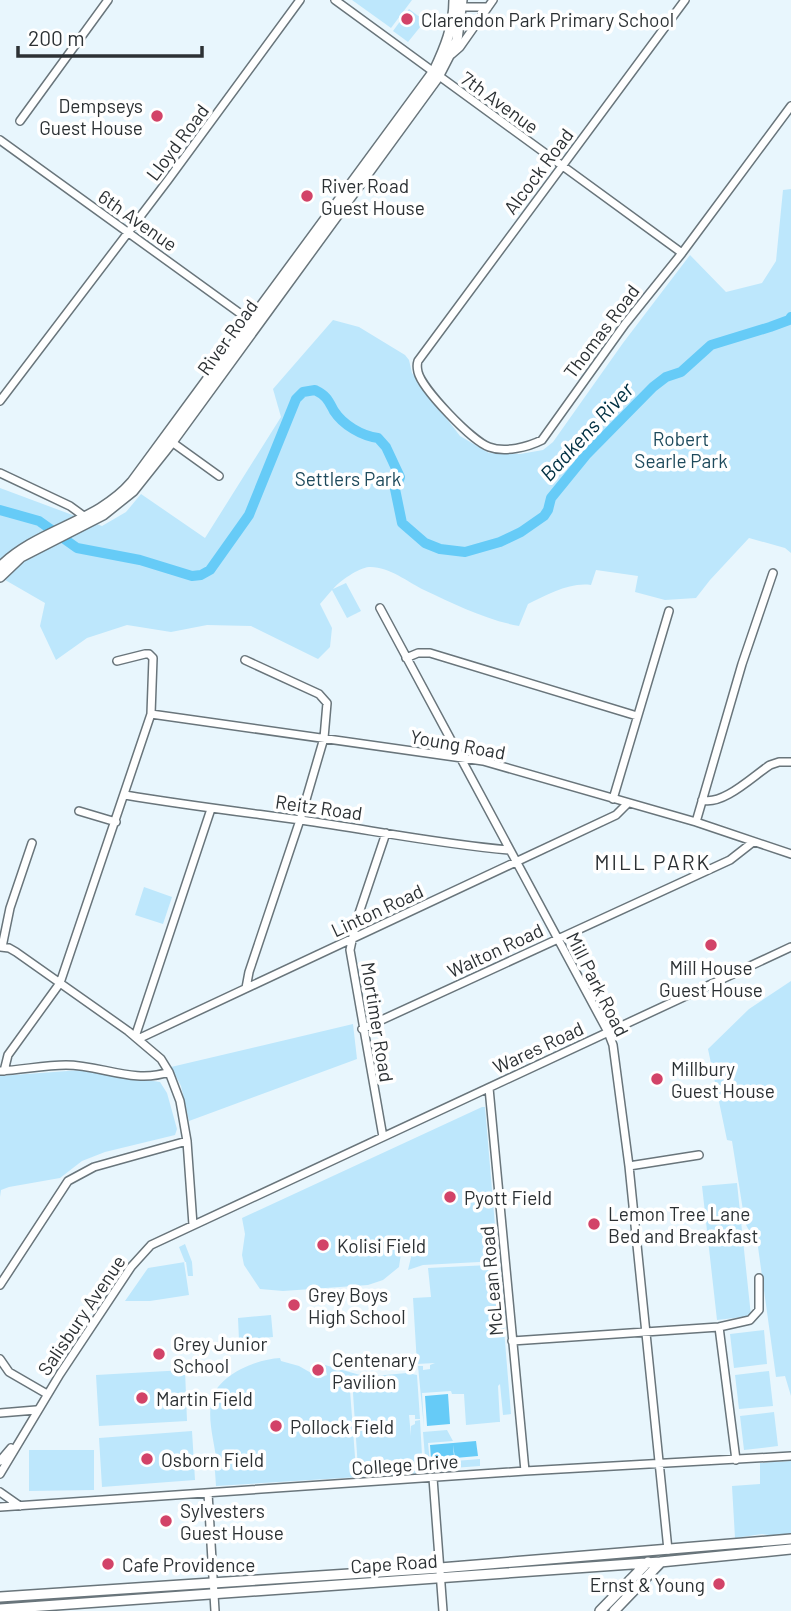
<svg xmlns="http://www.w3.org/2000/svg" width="791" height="1611" viewBox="0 0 791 1611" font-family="Barlow,sans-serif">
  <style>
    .green { fill: #bde7fc }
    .water { fill: #66cbf7 }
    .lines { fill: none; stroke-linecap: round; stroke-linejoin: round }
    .stream { stroke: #66cbf7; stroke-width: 2 }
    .river { stroke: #66cbf7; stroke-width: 10 }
    .minor-casing { stroke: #69757b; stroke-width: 10 }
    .major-casing { stroke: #69757b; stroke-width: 12 }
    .minor { stroke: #fff; stroke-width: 7 }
    .major { stroke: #fff; stroke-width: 9 }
    .poi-dot { fill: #d24368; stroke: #fff; stroke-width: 2.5 }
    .labels { text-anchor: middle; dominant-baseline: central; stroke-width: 7; stroke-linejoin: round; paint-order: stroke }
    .poi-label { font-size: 19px; fill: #2c3134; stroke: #fff; text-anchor: start }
    .street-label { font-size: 19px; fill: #2c3134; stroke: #fff }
    .park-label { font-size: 19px; fill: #1e4a5c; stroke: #fff }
    .water-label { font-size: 21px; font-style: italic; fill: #003042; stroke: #fff }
    .neighbourhood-label { font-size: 21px; letter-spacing: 2px; fill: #2c3134; stroke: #fff }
  </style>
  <rect width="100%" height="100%" fill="#e8f6fd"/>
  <path class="green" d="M352,0H412L391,28Z
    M409,9L425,21L408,42L393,31Z
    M791,189V553L785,548L749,538L710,580L696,598L665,600L635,592L638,576L596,570L591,585C569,582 547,595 528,604L519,626C486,620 454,604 424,590C408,582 388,566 369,567C358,568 340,581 333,589L346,583L361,611L347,618L332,590L320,604L332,628L330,647L318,659L251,626L207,625L171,632L127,625L87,638L56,660L40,626L45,603L0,577V488L102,526L126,512L141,494L205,538L281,417L273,389L333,320L359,327L405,355L409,360L412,373L460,436L489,453L520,454L543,450L553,442L623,343L690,255L726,292L762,283L776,261L783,190Z
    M144,887L172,897L163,924L135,915Z
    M791,981V1396L785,1376L776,1377L758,1247L745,1223L732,1141L727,1140L708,1049L749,1009Z
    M353,1024L357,1059L189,1121L181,1086L171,1067Z
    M81,1070L160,1082L167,1093L177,1129L175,1135L105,1152L82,1161L60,1178L9,1187L1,1190L0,1197V1076Z
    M482,1107H485L498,1261L423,1265L408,1270L412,1253L407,1246L406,1239L403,1240L399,1267L383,1280L368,1285L283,1291L260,1289L244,1265L242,1255L245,1234L242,1218Z
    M737,1183L751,1316L717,1320L702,1186Z
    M185,1244L192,1262L193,1276H188L186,1262H184L189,1295L150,1301H125L148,1268L185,1262L179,1247Z
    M489,1265L492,1267V1272L499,1269L511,1414L503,1415L500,1384L498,1386L500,1422H498L466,1425L464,1394H452L451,1391L422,1393L424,1428L418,1366H423V1370L430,1369V1365L435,1363L417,1364L413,1298L431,1297L428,1268Z
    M271,1315L273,1337L239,1340L238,1318Z
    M764,1330L767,1364L734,1368L730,1334Z
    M280,1358L281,1361L299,1366L320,1378L327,1375L325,1365L360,1375L349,1377L356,1470L413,1465L358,1469L352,1378L407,1373L417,1375L420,1419H415V1415H409L411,1436V1426L415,1424V1421L420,1420L423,1473L216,1486L214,1457H216C214,1441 208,1421 211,1403C215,1376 256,1359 280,1358Z
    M185,1370L187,1421L99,1426L96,1375Z
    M769,1371L773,1406L739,1409L735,1375Z
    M774,1412L778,1446L744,1450L740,1416Z
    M447,1430L453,1441L428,1443L430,1463L480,1459V1466L426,1470L423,1432Z
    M192,1431L195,1480L102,1487L99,1438Z
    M29,1450H94V1490L29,1491Z
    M791,1461V1534L775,1536L762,1534L735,1538L732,1486L760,1484V1463Z"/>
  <path class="water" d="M448,1394L450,1424L427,1426L425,1396Z
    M476,1441L478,1456L455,1458L453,1445L454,1457L431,1459L430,1445Z"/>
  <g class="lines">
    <path class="stream" d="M789,320L791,322"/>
    <path class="river" d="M0,510L39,521L77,548L140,560L192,576L201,575L210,570L249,515L296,399L303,392L315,390C327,396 328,400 334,411C343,425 362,436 378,438L386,447L400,477L395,489L402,523L425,543L440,549L465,552L500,542L521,532L544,516L548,510L551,498L586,455L653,387L666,377L681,372L711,345L770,327L789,320L791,317"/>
    <g class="minor-casing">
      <path id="minor" d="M335,0L682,253
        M685,0L418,361C417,364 417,368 418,372C422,389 472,441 489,447C505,453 528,447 542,440L625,324L682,253L791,106
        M457,7H488
        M452,54L460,47L493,0
        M20,121L108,0
        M0,140L252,322
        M0,401L168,180L300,0
        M169,440L219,476
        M0,473L70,506L85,517
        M380,608L608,1032L613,1045L629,1166L668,1550
        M406,658L418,653H430L637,716
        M245,660L319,694L327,703L324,738L300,820L249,972L246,988
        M151,714L483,761L696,822L791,854
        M125,795C184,805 242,812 301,820C371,830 439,844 509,850
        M613,799L669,611
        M702,800C723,806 753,776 770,765L779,762H791
        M79,811L116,822
        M696,822L742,664L773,573
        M0,947L9,948L16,952L128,1031L161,1059L169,1072L180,1101L187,1141L193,1225
        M2,947L10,908L32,843
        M362,1029L730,860L753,842
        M135,1037L211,809
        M138,1039L616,815L627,804
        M0,1071C22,1070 44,1065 66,1065C101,1065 134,1084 169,1072
        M4,1071L8,1055L60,983L151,714L153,658L149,654H145L117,661
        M489,1088L525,1471
        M383,1137L350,950L356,922L386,833
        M629,1166L699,1155
        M0,1285L68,1181L94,1167L187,1141
        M719,1327L736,1460
        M512,1341L719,1327L750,1320L759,1310V1278
        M0,1359L9,1372L47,1394
        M0,1413L36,1410
        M0,1461L11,1448
        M0,1474L60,1374L131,1267L151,1245L791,947
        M433,1478L443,1611
        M0,1492L20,1506
        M208,1493L215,1611
        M0,1507L525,1471L791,1456"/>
    </g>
    <g class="major-casing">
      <path id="major" d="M0,567C38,529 97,523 132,482L434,71C445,48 454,26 454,0
        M0,577L21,557L103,515L133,491L172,442L438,77L457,40L462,0
        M0,1597L440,1568L791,1539
        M0,1609L660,1562L791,1549
        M600,1611L648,1562
        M614,1611L661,1562"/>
    </g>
    <use href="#minor" class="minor"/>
    <use href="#major" class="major"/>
  </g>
  <g class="poi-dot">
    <circle cx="407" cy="19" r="7"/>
    <circle cx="157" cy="116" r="7"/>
    <circle cx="307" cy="196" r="7"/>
    <circle cx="711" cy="945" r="7"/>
    <circle cx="657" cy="1079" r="7"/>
    <circle cx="450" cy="1197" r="7"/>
    <circle cx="594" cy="1224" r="7"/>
    <circle cx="323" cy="1245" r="7"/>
    <circle cx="294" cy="1305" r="7"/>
    <circle cx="159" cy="1354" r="7"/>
    <circle cx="318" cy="1370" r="7"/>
    <circle cx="142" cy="1398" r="7"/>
    <circle cx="276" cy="1426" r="7"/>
    <circle cx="147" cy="1459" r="7"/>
    <circle cx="166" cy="1521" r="7"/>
    <circle cx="108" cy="1564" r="7"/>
    <circle cx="719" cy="1584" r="7"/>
  </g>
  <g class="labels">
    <g class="poi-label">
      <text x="421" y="19">Clarendon Park Primary School</text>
      <text x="143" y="105" text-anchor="end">Dempseys<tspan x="143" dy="22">Guest House</tspan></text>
      <text x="321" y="185">River Road<tspan x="321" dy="22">Guest House</tspan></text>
      <text x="711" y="967" text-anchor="middle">Mill House<tspan x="711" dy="22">Guest House</tspan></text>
      <text x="671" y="1068">Millbury<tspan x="671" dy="22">Guest House</tspan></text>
      <text x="464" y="1197">Pyott Field</text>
      <text x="608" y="1213">Lemon Tree Lane<tspan x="608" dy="22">Bed and Breakfast</tspan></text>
      <text x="337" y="1245">Kolisi Field</text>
      <text x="308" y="1294">Grey Boys<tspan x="308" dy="22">High School</tspan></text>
      <text x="173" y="1343">Grey Junior<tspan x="173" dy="22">School</tspan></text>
      <text x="332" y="1359">Centenary<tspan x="332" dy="22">Pavilion</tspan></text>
      <text x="156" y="1398">Martin Field</text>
      <text x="290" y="1426">Pollock Field</text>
      <text x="161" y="1459">Osborn Field</text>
      <text x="180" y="1510">Sylvesters<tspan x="180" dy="22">Guest House</tspan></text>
      <text x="122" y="1564">Cafe Providence</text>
      <text x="705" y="1584" text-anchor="end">Ernst &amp; Young</text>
    </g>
    <g class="street-label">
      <text transform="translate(500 102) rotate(36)">7th Avenue</text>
      <text transform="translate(177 142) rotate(-53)">Lloyd Road</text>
      <text transform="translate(538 171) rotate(-53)">Alcock Road</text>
      <text transform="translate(138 220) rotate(35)">6th Avenue</text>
      <text transform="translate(601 331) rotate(-53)">Thomas Road</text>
      <text transform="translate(227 337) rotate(-54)">River Road</text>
      <text transform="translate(458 744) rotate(10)">Young Road</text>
      <text transform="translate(319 807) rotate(8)">Reitz Road</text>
      <text transform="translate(377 910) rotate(-25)">Linton Road</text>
      <text transform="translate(495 950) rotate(-25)">Walton Road</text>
      <text transform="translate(598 984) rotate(63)">Mill Park Road</text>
      <text transform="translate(378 1022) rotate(81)">Mortimer Road</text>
      <text transform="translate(538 1047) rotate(-25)">Wares Road</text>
      <text transform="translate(491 1281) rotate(-95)">McLean Road</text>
      <text transform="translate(81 1315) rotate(-56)">Salisbury Avenue</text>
      <text transform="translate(405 1464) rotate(-4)">College Drive</text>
      <text transform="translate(394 1563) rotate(-4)">Cape Road</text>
    </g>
    <g class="park-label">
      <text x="681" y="438">Robert<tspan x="681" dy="22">Searle Park</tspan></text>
      <text x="348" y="478">Settlers Park</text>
    </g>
    <g class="water-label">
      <text transform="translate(586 431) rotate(-47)">Baakens River</text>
    </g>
    <g class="neighbourhood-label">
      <text x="653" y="861">MILL PARK</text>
    </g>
  </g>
  <path d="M18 46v10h184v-10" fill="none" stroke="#2c3134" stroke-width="3.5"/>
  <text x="28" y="46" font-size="21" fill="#2c3134" stroke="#ffffff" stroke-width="5" paint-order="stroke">200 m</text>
</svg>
